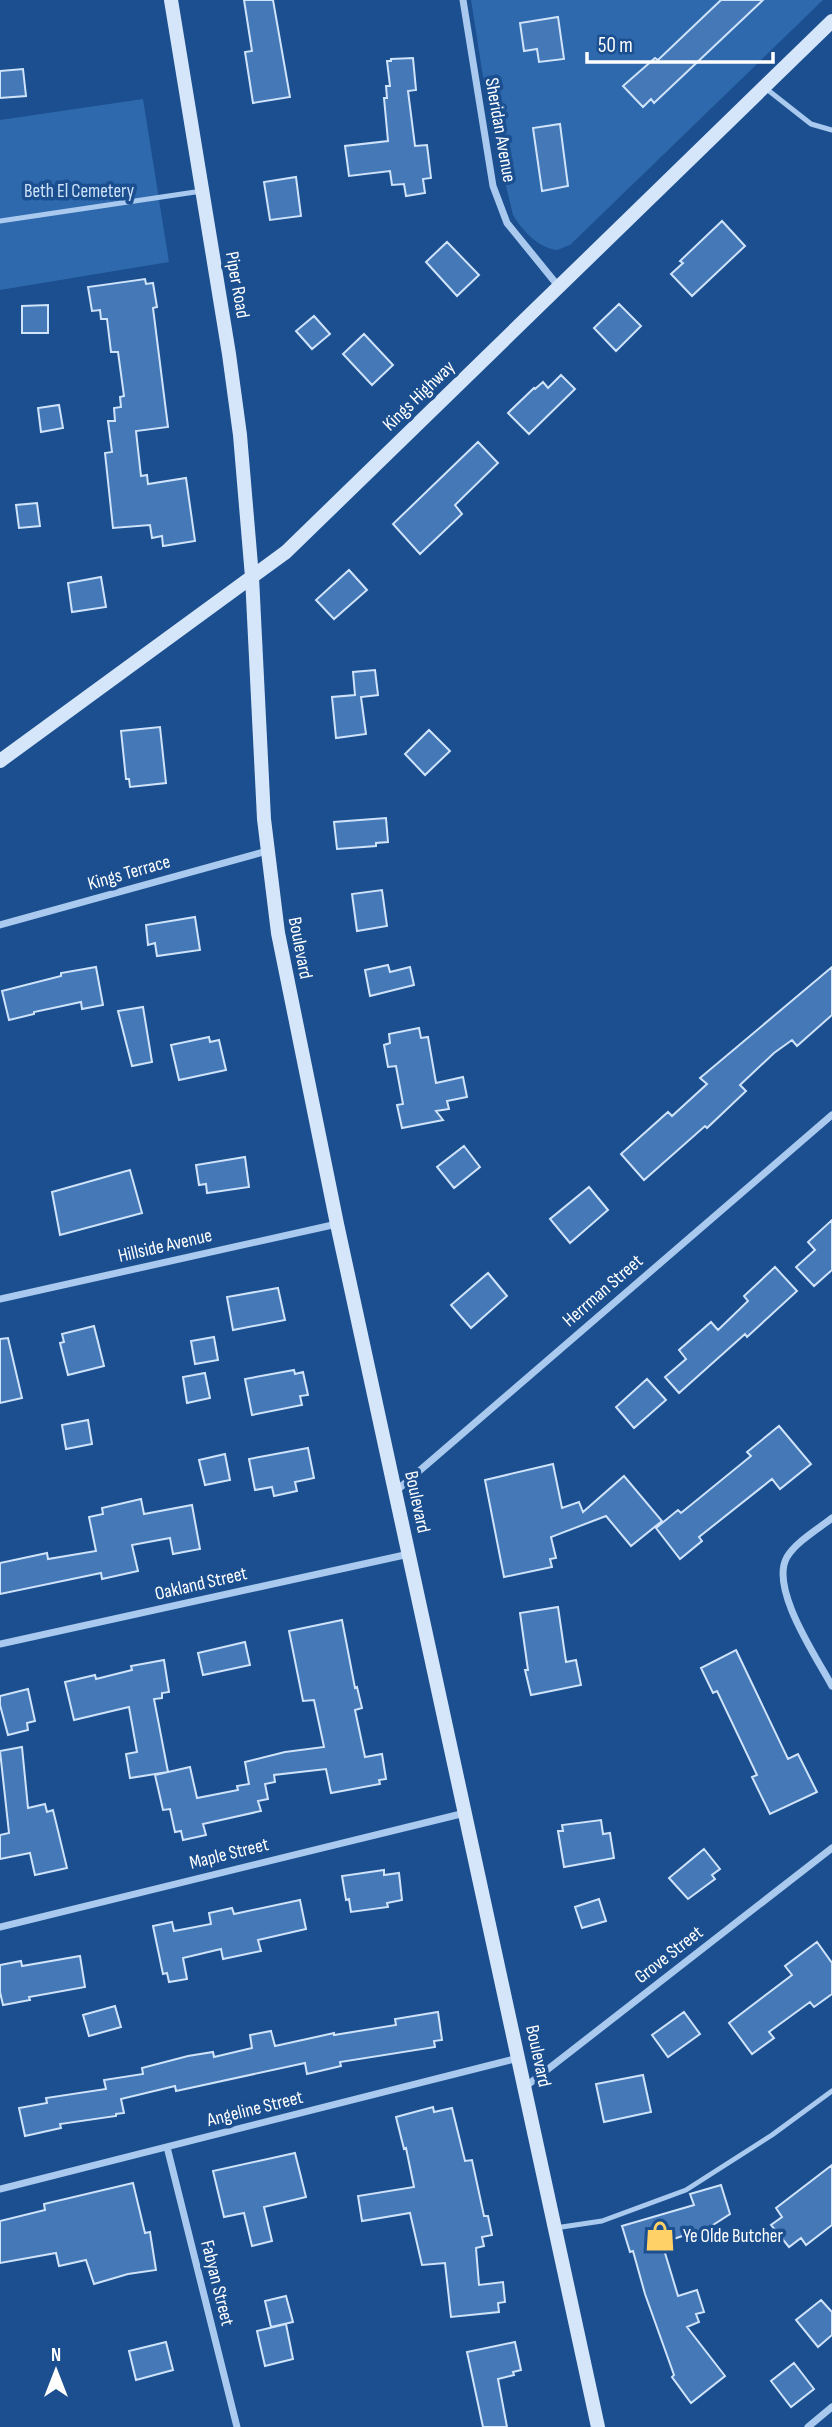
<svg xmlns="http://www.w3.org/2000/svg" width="832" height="2427" viewBox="0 0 832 2427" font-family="'Sofia Sans Condensed',sans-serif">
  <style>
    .green { fill: #2e69ad }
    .building { fill: #4478b7; stroke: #cfe3fa; stroke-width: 2 }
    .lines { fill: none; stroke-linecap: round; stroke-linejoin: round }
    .service { stroke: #a9c9ee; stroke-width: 5 }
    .minor { stroke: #a9c9ee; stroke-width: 7 }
    .secondary { stroke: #d6e6fa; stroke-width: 14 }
    .labels { text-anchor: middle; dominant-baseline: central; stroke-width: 7; stroke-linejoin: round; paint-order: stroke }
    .street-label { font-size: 19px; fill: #fff; stroke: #1b4f8f }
    .park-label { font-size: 19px; fill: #cfe3fa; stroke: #1b4f8f }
    .poi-label { font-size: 19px; fill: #fff; stroke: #1b4f8f; text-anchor: start }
  </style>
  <rect width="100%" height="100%" fill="#1b4f8f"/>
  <path class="green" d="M471,0H823L570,245L557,250C538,248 522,230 513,215L489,115Z
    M143,99L169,262L0,290V120Z"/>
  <path class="building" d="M244,0H273L290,97L253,103L245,52L252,51Z
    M721,0H763L654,103L651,99L643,107L623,86L655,58L658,60Z
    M558,17L564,59L539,62L537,49L524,51L520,23Z
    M413,58L416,90L408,91L415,146L427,145L431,178L423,179L425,193L406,196L404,184L392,185L390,171L349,176L345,146L388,141L384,98H387L386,86H390L387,61H391V59Z
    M23,69L26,96L0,98V71Z
    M560,124L568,186L542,191L533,128Z
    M296,177L301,216L270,220L264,182Z
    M722,221L745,246L692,296L671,274L683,263L680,261Z
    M447,242L479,275L457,296L426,262Z
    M145,279L146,284L153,283L157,307L153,308L168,427L136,431L141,476L147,475L148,484L186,478L195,541L163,546L162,536L152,538L150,525L113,528L105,453L112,452L108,421H115L114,408L121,407L120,397L124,396L118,352H111L107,319H101L100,310L92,311L88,287Z
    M619,304L641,326L616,351L594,328Z
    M48,305V333H22V306Z
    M314,316L330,334L312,349L296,331Z
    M364,334L393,365L372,385L343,354Z
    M561,375L575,389L529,434L508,413L534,388L535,389L543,382L548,388Z
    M59,405L63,428L41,432L38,408Z
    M478,442L498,463L455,505L462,514L420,554L393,524Z
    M37,503L40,526L19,528L16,505Z
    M349,570L367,590L334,619L316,600Z
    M101,577L106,607L72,612L68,583Z
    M375,670L378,695L361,697L366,734L336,738L332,697L355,695L353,672Z
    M160,727L166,783L130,787L129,779H126L121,731Z
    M429,730L450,751L425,775L405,754Z
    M386,818L388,842L376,843V846L337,849L334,822Z
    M382,890L387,926L357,931L352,894Z
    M195,917L200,950L157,956L155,943L148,945L146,925Z
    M388,965L390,972L410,967L414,985L370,996L365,970Z
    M96,967L103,1005L82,1009L81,1002L34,1012V1014L9,1020L2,991L61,976V973Z
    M832,967V1015L797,1046L792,1040L774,1053L740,1085L746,1091L707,1128L705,1126L644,1180L621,1154L668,1112L672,1116L707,1084L700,1078Z
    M143,1007L152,1062L132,1066L118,1011Z
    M419,1028L421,1038L428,1037L436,1083L463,1077L467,1097L447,1101L449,1109L436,1111L443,1120L402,1128L397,1105L403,1104L396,1066L388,1067L384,1045L390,1043L389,1034Z
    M209,1037L210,1042L219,1040L226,1070L179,1080L171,1045Z
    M464,1146L480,1167L454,1188L437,1167Z
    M245,1157L249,1187L207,1193L206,1184L199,1185L196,1165Z
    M130,1170L142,1213L60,1235L52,1192Z
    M589,1187L608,1210L570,1243L550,1219Z
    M832,1220V1270L814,1286L796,1267L815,1250L808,1242Z
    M775,1267L797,1291L747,1337L745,1334L679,1393L665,1377L686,1359L679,1350L711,1322L718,1330L748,1301L744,1296Z
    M488,1273L507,1296L471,1328L451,1305Z
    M278,1288L285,1320L233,1330L227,1297Z
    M94,1326L104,1366L68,1375L60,1343L64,1342L62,1334Z
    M214,1337L218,1360L195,1364L191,1341Z
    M8,1338L22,1398L0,1403V1339Z
    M294,1370L295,1374L303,1372L308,1395L300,1396L302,1405L252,1415L245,1379Z
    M205,1373L210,1398L187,1403L183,1377Z
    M647,1379L666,1400L634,1428L616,1407Z
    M88,1420L92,1444L66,1449L62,1425Z
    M779,1426L811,1464L780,1489L772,1479L699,1537L702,1541L680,1559L656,1528L678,1510L681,1513L751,1456L747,1452Z
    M308,1448L314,1478L295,1482L297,1491L274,1496L272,1487L255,1490L249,1459Z
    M225,1454L230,1480L205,1485L199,1460Z
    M553,1464L562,1508L579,1502L583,1512L624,1476L662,1521L631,1546L606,1516L551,1537L556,1558L550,1559L552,1567L504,1577L485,1480Z
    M141,1499L144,1514L192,1505L200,1549L173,1554L170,1538L132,1545L138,1571L102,1579L101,1573L0,1594V1563L47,1553L48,1559L96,1551L89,1517L103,1514L102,1508Z
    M558,1607L566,1662L576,1660L581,1685L531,1695L525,1670H528L520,1613Z
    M342,1620L355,1688L357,1687L362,1708L355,1710L365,1757L382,1754L386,1779L379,1780L380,1784L331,1793L326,1769L274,1775L275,1782L265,1784L268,1799L258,1801L261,1811L203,1824L206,1835L183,1840L181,1831L175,1832L170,1809L163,1810L155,1775L190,1767L197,1798L238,1790L237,1786L249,1784L245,1762L285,1752L324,1747L314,1700L303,1701L289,1631Z
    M245,1642L250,1665L203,1675L198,1653Z
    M736,1650L788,1759L798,1754L817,1792L770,1814L752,1777L757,1775L717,1691L713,1693L701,1668Z
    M164,1660L169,1692L162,1693V1698L154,1699L168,1772L130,1778L126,1754L137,1752L129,1707L74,1720L65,1682L95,1675L96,1679L132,1670L131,1666Z
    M28,1689L35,1721L27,1723L28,1730L8,1735L0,1705V1696Z
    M22,1747L28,1808L45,1804L47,1812L53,1810L67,1868L35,1875L30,1853L0,1859V1835L9,1833L0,1751Z
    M601,1820L603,1834L610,1833L614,1858L564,1867L558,1831H563L562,1825Z
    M704,1849L720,1869L712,1875L715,1879L688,1899L669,1878Z
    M384,1870V1875L399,1873L402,1900L387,1903L388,1907L351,1912L349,1899L346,1900L342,1876Z
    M599,1899L606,1921L582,1928L575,1907Z
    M300,1900L306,1929L258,1940L261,1951L223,1959L221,1949L183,1958L187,1979L169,1982L167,1973L163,1974L153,1926L172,1922L174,1931L211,1924L209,1913L232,1908L234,1914Z
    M817,1942L832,1963V1994L814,2007L810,2002L769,2032L774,2038L752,2054L729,2023L792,1975L785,1966Z
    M80,1956L85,1987L29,1997L30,2000L3,2005L0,1992V1965L21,1961L22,1966Z
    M115,2006L121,2027L89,2036L83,2015Z
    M438,2012L442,2040L434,2041L435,2047L340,2062L341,2066L307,2074L305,2063L176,2091L175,2086L121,2099L124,2113L116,2114V2116L60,2124L61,2128L25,2136L19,2108L47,2103L46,2098L106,2089L104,2080L143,2074L142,2068L188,2056L213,2052L214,2057L252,2048L250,2035L271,2031L275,2046L334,2033V2035L396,2025L395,2019Z
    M684,2012L700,2034L668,2057L652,2035Z
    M643,2075L651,2112L604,2122L596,2084Z
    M433,2107L434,2112L452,2108L465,2161L472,2160L484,2216H488L492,2235L482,2237L484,2246L476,2248L479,2285L503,2282L505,2302L498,2303L499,2312L451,2317L445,2263L422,2265L410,2213L362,2221L358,2196L414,2187L406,2148L404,2149L396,2117Z
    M295,2153L306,2197L264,2207L272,2241L252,2246L244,2213L224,2217L213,2171Z
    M832,2165V2225L806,2245L801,2238L789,2247L771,2225L782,2217L776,2208Z
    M133,2183L145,2233L150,2232L156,2270L128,2274L94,2284L86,2260L59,2266L56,2253L0,2263V2221L45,2210L44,2204Z
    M721,2185L730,2214L699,2234L697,2231L662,2243L678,2296L697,2290L704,2312L696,2314L699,2322L687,2327L725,2376L691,2403L672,2377L674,2375L645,2294L633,2251L630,2252L622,2226L694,2205L690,2194Z
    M286,2296L293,2322L271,2327L265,2301Z
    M821,2300L832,2312V2335L818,2347L796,2320Z
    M286,2324L293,2359L265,2366L257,2331Z
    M166,2342L173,2370L136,2380L129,2351Z
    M515,2342L521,2370L513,2372L514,2375L498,2379L507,2427H483L467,2352Z
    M794,2363L814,2389L791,2407L771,2381Z"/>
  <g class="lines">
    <path class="service" d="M764,87L811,124L832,130
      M0,221L202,191
      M555,2228L602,2221L686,2190L772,2135L832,2091"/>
    <path class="minor" d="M463,0L493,186L507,223L559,287
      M0,925L267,851
      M0,1299L337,1224
      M396,1491L832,1115
      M832,1518C818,1529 796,1542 787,1557C769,1588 817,1658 832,1686
      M0,1644L409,1554
      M0,1927L465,1813
      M525,2087L832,1848
      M167,2147L237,2427
      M0,2189L518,2058
      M808,2427L832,2407"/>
    <path class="secondary" d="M171,0L229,354L240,435L252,577L264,819L278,933L337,1224L598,2427
      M0,761L286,552L832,21"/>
  </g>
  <defs>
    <g id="shop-bare" transform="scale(2.415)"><path d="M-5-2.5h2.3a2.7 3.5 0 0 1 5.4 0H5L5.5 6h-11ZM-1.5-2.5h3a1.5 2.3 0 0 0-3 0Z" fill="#ffd166" stroke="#1b4f8f" stroke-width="2.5" paint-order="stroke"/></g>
  </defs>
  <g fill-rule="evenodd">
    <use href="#shop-bare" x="660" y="2236"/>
  </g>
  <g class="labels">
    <g class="street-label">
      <text transform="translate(500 130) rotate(80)">Sheridan Avenue</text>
      <text transform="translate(237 285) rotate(80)">Piper Road</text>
      <text transform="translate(419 396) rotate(-44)">Kings Highway</text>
      <text transform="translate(129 873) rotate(-16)">Kings Terrace</text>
      <text transform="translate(300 948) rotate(79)">Boulevard</text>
      <text transform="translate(165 1246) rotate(-13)">Hillside Avenue</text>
      <text transform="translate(603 1291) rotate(-41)">Herrman Street</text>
      <text transform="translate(417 1502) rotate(78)">Boulevard</text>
      <text transform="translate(201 1584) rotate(-13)">Oakland Street</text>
      <text transform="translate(229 1854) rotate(-14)">Maple Street</text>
      <text transform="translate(669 1955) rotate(-38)">Grove Street</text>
      <text transform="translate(538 2056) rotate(78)">Boulevard</text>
      <text transform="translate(255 2109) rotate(-14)">Angeline Street</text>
      <text transform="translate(217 2283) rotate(76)">Fabyan Street</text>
    </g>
    <g class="park-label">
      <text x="79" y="191">Beth El Cemetery</text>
    </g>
    <g class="poi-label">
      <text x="683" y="2236">Ye Olde Butcher</text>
    </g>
  </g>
  <g transform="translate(56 2371)" stroke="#1b4f8f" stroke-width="5" paint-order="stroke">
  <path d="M0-5L12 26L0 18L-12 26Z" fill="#ffffff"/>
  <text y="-10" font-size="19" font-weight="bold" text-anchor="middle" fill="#ffffff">N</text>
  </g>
  <path d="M587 52v10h186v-10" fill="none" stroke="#ffffff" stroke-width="3.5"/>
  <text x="598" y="52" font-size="21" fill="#ffffff" stroke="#1b4f8f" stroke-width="5" paint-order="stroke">50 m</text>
</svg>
